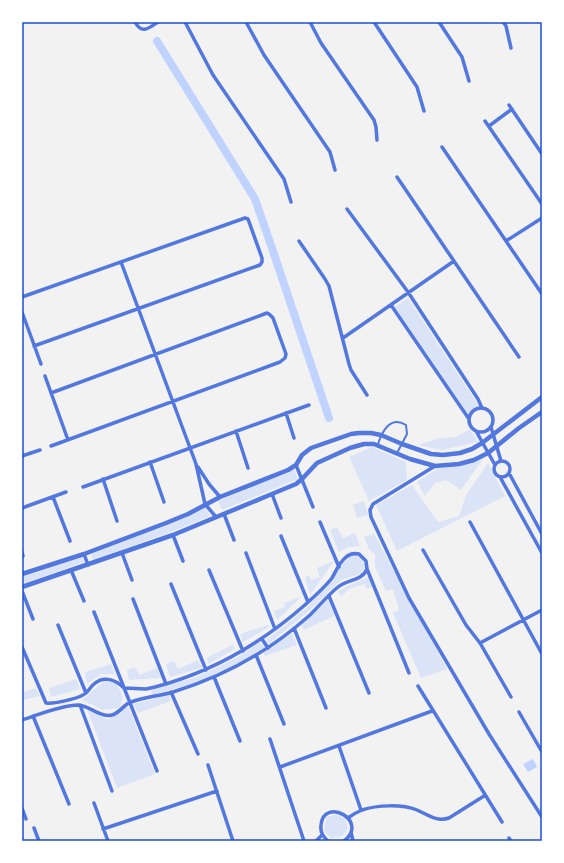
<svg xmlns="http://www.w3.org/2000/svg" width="564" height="863" viewBox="0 0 564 863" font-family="'Playfair Display',serif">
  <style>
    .green { fill: #dbe4f7 }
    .water { fill: #bfd3fe }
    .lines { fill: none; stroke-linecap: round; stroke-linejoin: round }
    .canal { stroke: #bfd3fe; stroke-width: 8 }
    .service { stroke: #5277de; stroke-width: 2 }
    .minor { stroke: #5277de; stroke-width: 3.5 }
    .tertiary { stroke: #5277de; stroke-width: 4.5 }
    .neatline { fill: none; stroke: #1d4ed8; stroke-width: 1.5 }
  </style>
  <rect width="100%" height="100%" fill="#f2f2f2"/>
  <path class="green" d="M408,298L479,406L473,409L468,414L395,307Z
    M470,429L478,442L442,450L418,445L440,438L456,437Z
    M372,447L406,462L407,480L369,501L349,457Z
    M483,459L461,490L446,480L435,483L425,496L417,482L437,469Z
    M488,463L505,496L397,551L376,505L412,485L438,522L459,516L466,495Z
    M294,469L298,479L222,510L218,501Z
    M364,501L368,515L357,518L353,505Z
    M205,507L210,516L171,532L93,560L91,554Z
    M337,527L343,538L355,533L360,546L348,547L339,552L330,530Z
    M374,534L447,669L421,678L393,613L399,610L393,589L386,591L375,567V554L369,549L364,537Z
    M357,555L362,559L365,567L360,574L341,580L310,610L269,644L266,640L308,607L344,562L350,557Z
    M82,557L84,562L22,584V577Z
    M334,561L310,595L305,577L309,575L311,580L320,577L317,568Z
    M369,577L373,586L367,589L364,584L349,589L341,597L338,591L354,583Z
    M301,597L277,620L274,611L285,607L284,603Z
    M328,599L334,616L304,630L301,625Z
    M268,625L269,627L243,642L240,634Z
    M292,633L297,645L265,656L263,653Z
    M260,642L265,647L241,662L198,682L152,695L151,690L197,677L238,657Z
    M233,644L235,649L208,664L207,658Z
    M198,660L202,668L170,677L166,664L174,661L178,669Z
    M111,664L115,674H101L87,684L85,672Z
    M135,667L139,675L157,668L161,678L129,680L127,670Z
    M76,679L80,689L51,697L49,688Z
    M104,681L116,683L123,696L120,708L103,710L82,700Z
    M35,688L40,696L23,700L22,693Z
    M169,695L171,701L138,713L133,704Z
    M128,706L155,774L117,788L87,709L108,720Z
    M337,814L345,819L348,828L343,836L331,838L324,831L327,817Z"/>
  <path class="water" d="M533,759L537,767L528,772L523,764Z"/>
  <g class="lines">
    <path class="canal" d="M157,41L255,199L273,251L329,418"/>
    <path class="service" d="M378,444C382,432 390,415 406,425L407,434L397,453"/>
    <path class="minor" d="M135,22C142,35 149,28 158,22
      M185,22L213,75L284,179L291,202
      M246,22L264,55L330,152L335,170
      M310,22L321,43L374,120L376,127L377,140
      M374,22L417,87L424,111
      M439,22L462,57L469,81
      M503,22L506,26L511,48
      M509,105L542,154
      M485,121L542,204
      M489,126L512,109
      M442,147L542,294
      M397,177L519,357
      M347,209L408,292L478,399L482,408
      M299,241L325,279L329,286L349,364L351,370L367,395
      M506,241L542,218
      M121,262L196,464L205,504L216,517
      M22,297L245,218L248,219L262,258V262L260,265L34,346
      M391,305L469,419
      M22,312L41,364
      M343,338L454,261
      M45,376L68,440
      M469 420a12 12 0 1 1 24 0a12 12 0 1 1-24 0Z
      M286,413L294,438
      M491,427L501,461
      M236,431L248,468
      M476,431L495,465
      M51,446L280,362L285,358L286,354L273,318L269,314L267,313L51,393
      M22,456L40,450
      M494 469a8 8 0 1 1 16 0a8 8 0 1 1-16 0Z
      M150,462L164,502
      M296,465L313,507
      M435,466L373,504L370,510L371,517L409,598L489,734L542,817
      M198,467L209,484L220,497
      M509,473L542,534
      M500,477L542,553
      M103,479L117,521
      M83,487L309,405
      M272,494L281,518
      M53,497L70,541
      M22,508L66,492
      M224,514L234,540
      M320,522L339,567
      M470,522L542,654
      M173,535L183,561
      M281,536L308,602
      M423,550L466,625L480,643L511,697
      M22,552L23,556
      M122,553L132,580
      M246,553L275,629
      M84,554L88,565
      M367,569L409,673
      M71,570L84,601
      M209,570L243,651
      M171,584L206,670
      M22,591L33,619
      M329,596L369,693
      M133,599L166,684
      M94,612L157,771
      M58,625L86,693
      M294,628L326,708
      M262,639L268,648
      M480,643L542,610
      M22,647L46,703C54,704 76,699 83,695C88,693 89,688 94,684C104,675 116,680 124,688L146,689L155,687C212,672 262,643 306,604C315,596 325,587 332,578C336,571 339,563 345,558C349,554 354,553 359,554L366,561L367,569C362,581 348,579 338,587C328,595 319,606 310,615C293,630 275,644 256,655C230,671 202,683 173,692C159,696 145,697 131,702C124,704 120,713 112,715C101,718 90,706 78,705C61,705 38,715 22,720
      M256,655L284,724
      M214,677L240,741
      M418,686L502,822
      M171,692L198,754
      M80,705L112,791
      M519,712L542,752
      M33,716L69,804
      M270,739L304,841
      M339,746L361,810
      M208,765L233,841
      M280,767L432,711
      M94,803L108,841
      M22,808L26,819
      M348,818C352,815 357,812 362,810C377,805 402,804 417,810C428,815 437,822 449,818L484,796
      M34,828L39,841
      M103,829L217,791
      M351,832L353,841
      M509,838L511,841
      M316,841L322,835
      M328,841C323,837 320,832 321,825C324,796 370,821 344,841"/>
    <path class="tertiary" d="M22,574L84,554L166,523L188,514L220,497L288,470L296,465L302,455L311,448L351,434L359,433H371L381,435L402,444L431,454L443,455L460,453L472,449L482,443L542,397
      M22,587L173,535L272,494L296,484L302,479L317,463L350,448L364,444H374L410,459L435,466L459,464L474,460L488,453L519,428L542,412"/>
  </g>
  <rect width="564" height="863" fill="none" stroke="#ffffff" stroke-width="46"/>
  <rect x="23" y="23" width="518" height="817" class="neatline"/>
</svg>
